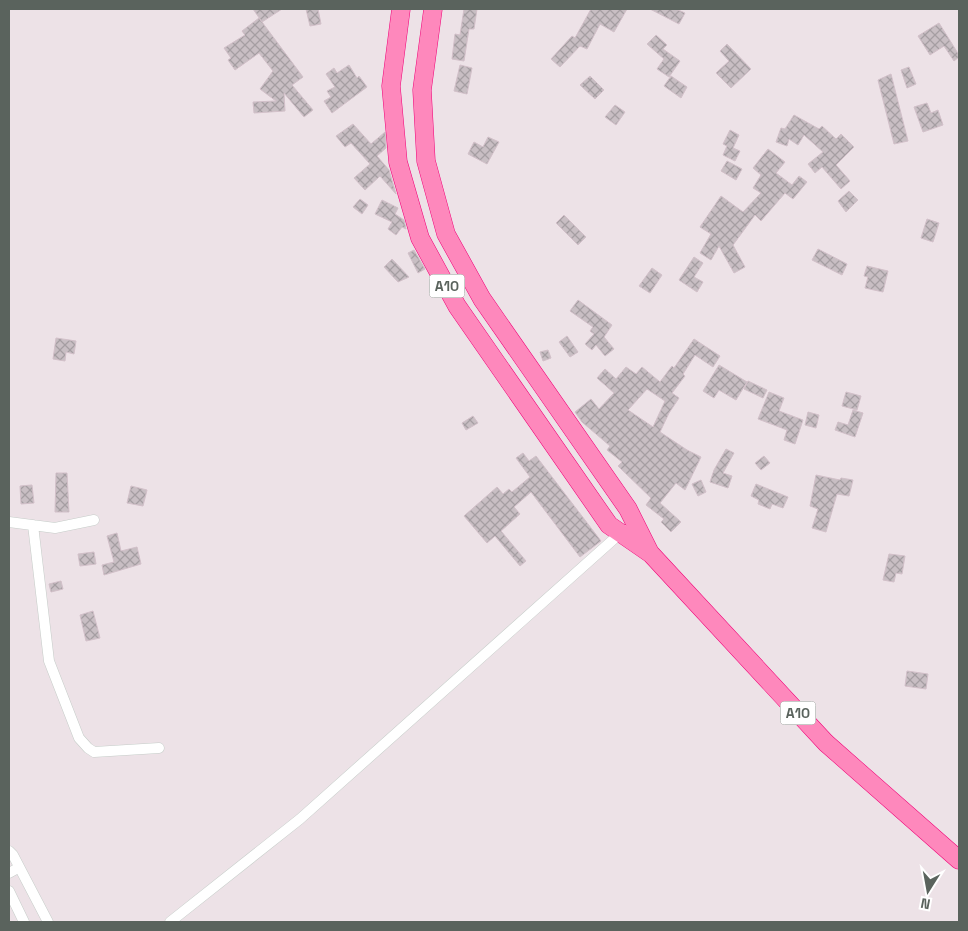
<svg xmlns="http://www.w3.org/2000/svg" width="968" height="931" viewBox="0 0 968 931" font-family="'Space Grotesk',sans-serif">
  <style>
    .building { fill: url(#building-cross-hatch); stroke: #d2c0c9; fill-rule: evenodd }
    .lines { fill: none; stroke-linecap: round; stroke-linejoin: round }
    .street-casing { stroke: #c6cdc9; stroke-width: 11 }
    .highway-casing { stroke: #ef0077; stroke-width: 19 }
    .street { stroke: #fff; stroke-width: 10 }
    .highway { stroke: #fe88bc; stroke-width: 18 }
    .labels { text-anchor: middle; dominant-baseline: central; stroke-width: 4; stroke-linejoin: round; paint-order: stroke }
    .shield { fill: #fff; stroke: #8c928e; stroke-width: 1 }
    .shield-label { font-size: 14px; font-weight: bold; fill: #5a635d }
  </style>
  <defs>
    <pattern id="building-cross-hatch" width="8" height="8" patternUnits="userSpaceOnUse" patternTransform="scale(1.25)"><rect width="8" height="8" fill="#c8bec3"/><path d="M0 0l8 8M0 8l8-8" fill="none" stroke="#a59ea2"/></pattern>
  </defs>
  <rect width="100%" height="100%" fill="#ede2e7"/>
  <path class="building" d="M253,9H282L262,22Z
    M306,9H318L321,24L310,26Z
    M464,9H477L474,29H469L464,61L452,59L455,34L460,35Z
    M591,9H627L614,32L600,24L587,49L580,46L560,67L551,59L572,36L575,38Z
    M650,9H676L685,13L679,24Z
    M259,18L303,77L292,85L313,110L304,117L284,93L285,111L254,113L253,102L276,101L260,89L273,71L259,53L235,70L228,60L231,58L224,48L245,35L242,31Z
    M939,23L959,55V57L954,61L944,46L930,55L918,36Z
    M656,35L667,45L663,49L680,61L669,77L657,69L664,59L647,44Z
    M727,44L751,69L731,88L716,73L729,61L720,51Z
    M349,65L357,78L359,76L367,87L332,113L324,101L331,97L327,91L335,87L326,74L334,68L337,73Z
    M460,65L472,68L467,94L454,91Z
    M909,67L916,84L907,88L901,70Z
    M891,74L908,141L894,144L878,80Z
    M590,76L604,90L595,99L580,85Z
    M671,76L687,87L681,98L664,86Z
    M927,103L931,113L938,110L943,125L923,132L914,107Z
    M615,105L625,112L616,125L605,117Z
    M794,115L819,129L822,126L836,139L841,134L854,147L836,165L850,181L841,189L822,167L815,173L808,164L823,152L804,135L798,145L789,139L787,146L776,142L781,128L785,129Z
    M353,124L371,144L385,132L386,148L377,156L389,170L396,194L380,176L365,190L354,178L370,164L351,143L345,147L336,136Z
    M730,130L739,135L733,148L740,151L735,161L723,155L727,146L723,144Z
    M488,137L499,142L487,164L468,154L474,142L483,147Z
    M768,149L785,162L776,173L792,185L799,176L807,182L793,199L785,193L761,221L755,215L733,245L745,267L734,273L719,246L711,260L700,253L711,234L700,227L721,196L743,212L761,193L753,188L761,175L753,168Z
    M727,161L742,169L736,180L721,171Z
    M849,191L858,200L846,212L838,201Z
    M360,199L368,205L362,214L353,207Z
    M382,200L398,208L395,214L404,220L406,229L402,227L396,235L388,229L392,222L375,214Z
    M564,215L586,237L578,245L556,223Z
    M927,219L939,223L933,242L921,238Z
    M818,249L847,264L842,275L812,260Z
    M414,250L425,269L418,273L408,253Z
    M694,257L703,263L694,277L703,282L697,292L679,280Z
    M392,259L409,277L398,282L384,267Z
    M867,266L888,271L883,292L865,288L868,277L864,276Z
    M652,268L662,275L650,293L639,286Z
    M578,300L612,325L604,337L614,349L605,356L596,345L592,350L585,344L594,334L590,331L593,327L570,311Z
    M567,336L578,352L570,357L559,342Z
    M56,338L76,341L74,354L66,352L65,361L53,359Z
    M694,339L720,356L713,367L695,355L683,374L685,376L672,393L679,398L669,413L660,432L687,450L701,457L685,490L676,483L660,503L681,522L671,532L661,522L664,519L646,505L651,498L618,466L622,462L607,450L610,446L582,422L575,412L591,399L599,409L614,393L597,378L605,369L616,379L626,367L636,374L642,367L660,382L672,366L674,368ZM647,389L665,401L653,427L628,410Z
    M548,350L551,358L543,361L540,352Z
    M719,365L747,382L736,400L719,390L714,398L703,391Z
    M748,381L767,390L763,398L744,389Z
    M769,392L784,398L779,411L803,420L795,444L784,440L787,430L758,419Z
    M846,392L861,396L857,410L842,406Z
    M853,410L863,413L855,437L835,430L838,422L848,425Z
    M808,412L819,415L816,428L805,425Z
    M473,416L478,423L466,430L462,423Z
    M726,449L734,453L723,473L732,476L728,488L710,482L714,470Z
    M523,453L529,461L536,456L601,541L580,557L531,492L514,507L520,514L501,531L526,561L520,566L495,536L487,543L464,516L497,487L503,494L509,489L512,492L530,477L516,458Z
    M764,456L770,463L761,470L755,463Z
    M56,473H67L69,512H55Z
    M816,475L840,480L841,478L853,480L849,496L837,494L826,532L812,528L818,509L810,506Z
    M701,480L706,492L698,496L692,484Z
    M756,484L788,497L783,508L772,504L770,509L758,504L759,500L751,496Z
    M32,485L34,503L21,504L20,486Z
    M131,486L147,490L143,506L127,503Z
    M117,533L121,551L137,547L141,564L104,575L102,565L114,562L107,536Z
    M94,552L96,564L80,566L78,554Z
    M889,554L905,556L902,574L896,573L894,582L883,580Z
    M61,581L63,589L51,592L49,584Z
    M93,611L100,638L86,641L80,615Z
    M907,671L928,674L926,689L905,686Z"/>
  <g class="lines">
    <g class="street-casing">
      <path id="street" d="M9,522L55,528L94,520
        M33,525L49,661L79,738L88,748L94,752L159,748
        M9,851L13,855L48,922
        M9,873L18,868
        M9,891L24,922
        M170,922L300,819L624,530"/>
    </g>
    <g class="highway-casing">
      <path id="highway" d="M401,9L391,86L398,162L420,238L457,306L609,525L651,554L826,743L959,860
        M433,9L422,90L426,161L446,234L482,299L628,509L649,551"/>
    </g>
    <use href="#street" class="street"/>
    <use href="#highway" class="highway"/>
  </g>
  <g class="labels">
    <g class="shield">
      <rect x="429.5" y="274.5" width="35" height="23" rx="4"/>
      <rect x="780.5" y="701.5" width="35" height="23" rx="4"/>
    </g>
    <g class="shield-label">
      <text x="447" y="286">A10</text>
      <text x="798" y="713">A10</text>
    </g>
  </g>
  <rect width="968" height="931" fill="none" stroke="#5a635d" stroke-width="20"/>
  <g transform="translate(928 891) rotate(191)" stroke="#ffffff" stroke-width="4" paint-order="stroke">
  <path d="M0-4L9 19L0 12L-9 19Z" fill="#5a635d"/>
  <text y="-8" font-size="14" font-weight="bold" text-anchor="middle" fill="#5a635d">N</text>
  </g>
</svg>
